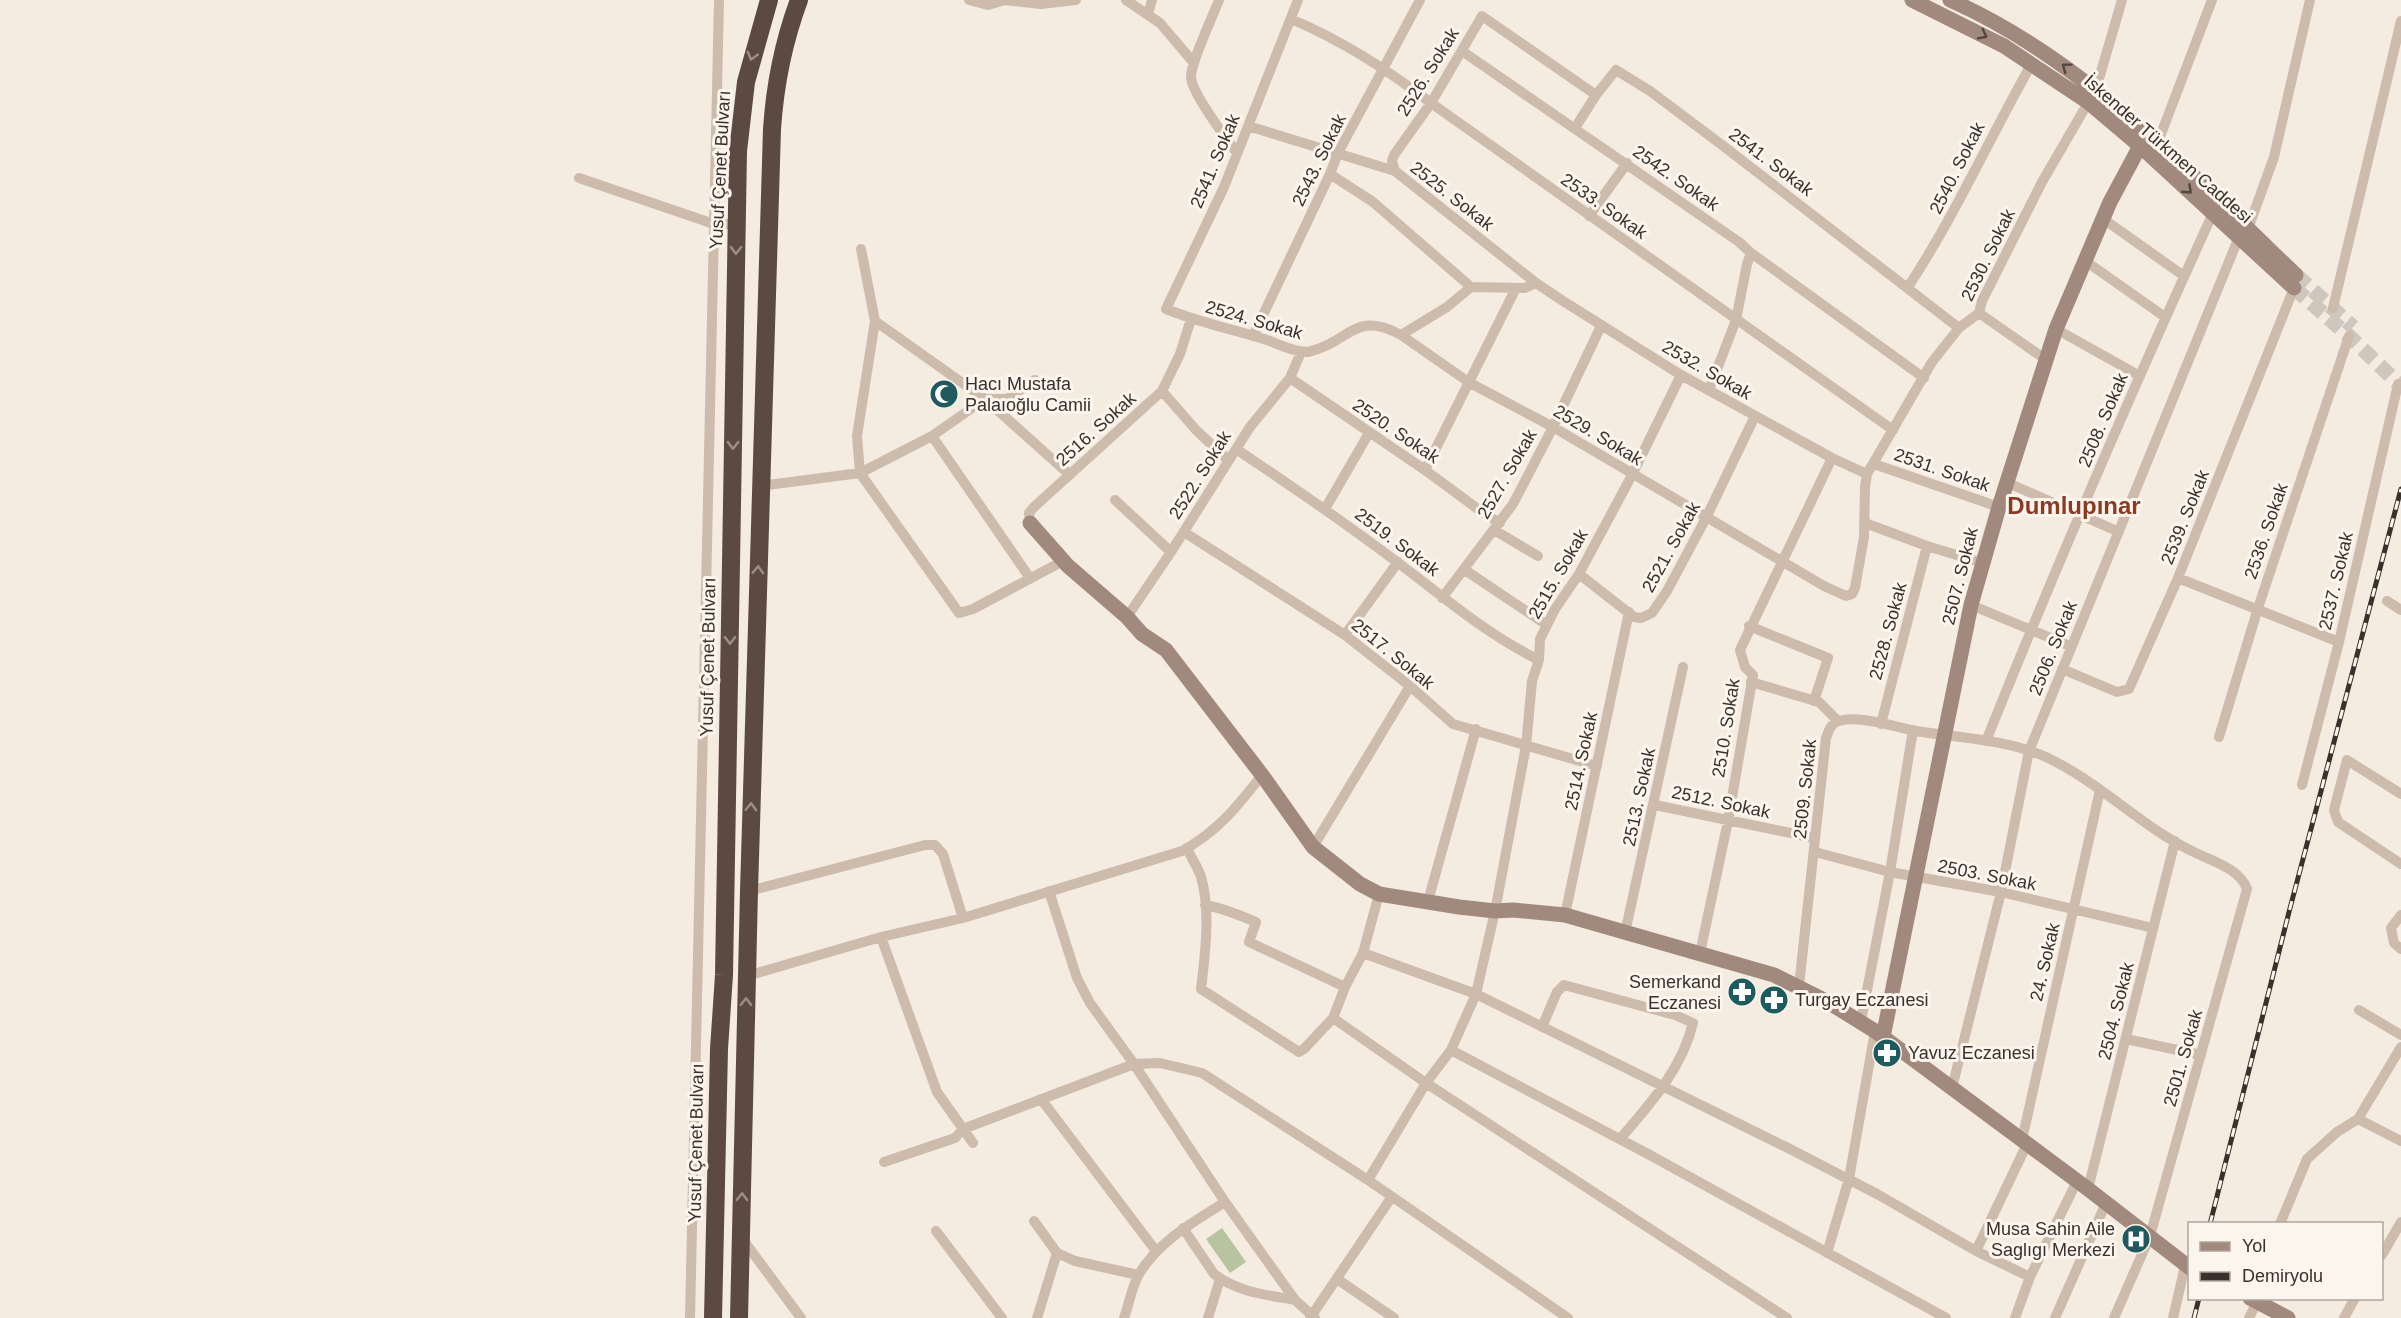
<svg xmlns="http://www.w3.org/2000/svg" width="2401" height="1318" viewBox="0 0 2401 1318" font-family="Helvetica,sans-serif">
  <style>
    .green { fill: #b8c4a0 }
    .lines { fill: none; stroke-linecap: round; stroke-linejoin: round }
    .secondary-tunnel { stroke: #cfc6bd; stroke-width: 15; stroke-dasharray: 15 8; stroke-linecap: butt }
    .street { stroke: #cdbbac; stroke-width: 10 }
    .secondary { stroke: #a18a7d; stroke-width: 15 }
    .highway { stroke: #5c4a42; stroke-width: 18 }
    .rail-casing { stroke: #3b302b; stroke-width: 5 }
    .rail { stroke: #fbf5ee; stroke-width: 3; stroke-dasharray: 9; stroke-linecap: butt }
    .oneway { stroke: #544640 }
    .oneway2 { stroke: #9c8e87 }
    .labels { text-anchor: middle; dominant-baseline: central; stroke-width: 6; stroke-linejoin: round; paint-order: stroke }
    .street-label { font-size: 18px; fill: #3b302b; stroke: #fbf5ee }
    .poi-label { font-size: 18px; fill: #3b302b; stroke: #fbf5ee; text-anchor: start }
    .district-label { font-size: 24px; font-weight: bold; fill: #8c3b22; stroke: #fbf5ee }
  </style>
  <rect width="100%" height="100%" fill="#f4ebe1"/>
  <path class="green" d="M1222,1228L1246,1262L1230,1273L1206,1239Z"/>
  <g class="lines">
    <path class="secondary-tunnel" d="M2296,275L2353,327
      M2294,288L2349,336L2401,386"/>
    <path class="street" d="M969,0L988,5L1005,0
      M1005,0L1041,4L1076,0
      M1126,0L1160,23L1194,63
      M1219,0C1213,16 1190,64 1191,78C1193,95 1226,138 1237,153
      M1298,0L1224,187L1166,309C1198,322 1231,329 1264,339C1279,344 1293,352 1308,352C1349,343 1355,309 1401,335L1447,307L1471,287L1525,288L1536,283
      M1148,14L1152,0
      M1291,19C1343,41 1386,69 1431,103L1893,430
      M1462,51L1739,242L1751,253L1747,264L1736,320L1709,390
      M1248,126L1395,171L1536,283L1563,301L1681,375L1832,458L1867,474
      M1575,128L1596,95L1616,70L1650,91L1722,145L1959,328
      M2151,143L2158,142L2212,0
      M1395,171L1392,161L1394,155L1431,103L1482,16L1596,95
      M1330,174L1373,202L1471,287
      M579,178L714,224H737
      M1589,216L1627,163
      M2102,218L2184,276
      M861,249L875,321L985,399L1070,475
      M1751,253L1924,378
      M2084,260L2165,317
      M1908,287C1955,216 1990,137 2032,63
      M2333,308L2401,21
      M1979,313L2045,359
      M875,321L857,436L860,473L959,613L973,609L1063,561
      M2056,329L2140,376
      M1401,335L1470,383L1553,427L1824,586L1846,596L1852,594L1855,588L1864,537L1865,487L1867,474L1932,362L1959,328L1979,313L1982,301L2042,182L2096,89L2122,0
      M1253,336L1330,174L1338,153L1420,0
      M1290,378L1425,470L1482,512L1500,523
      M1162,391L1196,430L1228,460
      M932,436L1030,578
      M1236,449C1290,485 1344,522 1397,562C1444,597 1486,634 1539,660
      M1874,464L1999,507
      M1425,470L1516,288
      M2006,482L2119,532
      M760,486L860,473L932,436L985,399H1007L1035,380
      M1115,500L1171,552
      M1325,509L1369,433
      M1030,523L1029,513L1034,507L1162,391L1180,354L1191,319
      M1865,523L1927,546L1983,563
      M1494,530L1538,556
      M1184,532L1345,635L1410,686L1453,724L1597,766
      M1465,570L1547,625
      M1579,574L1634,617L1641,618L1652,613L1667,591L1706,518L1755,416
      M2178,578L2339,642
      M1442,598L1513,504L1553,427L1601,326
      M2387,601L2401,610
      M1971,605L2070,646
      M1127,617L1171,552L1250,427L1290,378L1301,352
      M1749,626L1828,658L1814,701
      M1345,635L1398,562
      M2062,669L2117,692L2129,689L2178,578L2294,288
      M1751,682L1819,702L1838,721
      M1881,724L1927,546
      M2219,737L2258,608L2349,336
      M1986,741C2057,564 2133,388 2213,213
      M2302,785L2339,642L2398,384
      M2401,794L2347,760L2334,810L2338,822L2401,864
      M1655,805L1815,838
      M1313,847L1410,686
      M1187,848C1191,858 1198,867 1201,877C1211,910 1205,955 1201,989L1299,1052L1304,1049L1333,1018L1345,987L1363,953L1379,894
      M1815,852L1890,872L2001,892L2153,928
      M749,891L925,845H935L943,854L963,918
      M1049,891L1077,978L1090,1003L1134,1064L1225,1202L1295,1300L1315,1318
      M1428,901L1476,729
      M1205,905C1223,908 1239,915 1256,922L1249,942L1345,987
      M1565,915L1629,612
      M2401,915L2391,928L2394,943L2401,949
      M1625,933L1683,667
      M881,937L937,1092L973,1143
      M1363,953L1476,994L1792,1150L1877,1194L1976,1251L2030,1277
      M1700,953L1728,821L1753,675L1745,667L1740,650L1832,458
      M747,976L881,937L963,918L1182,851C1218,831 1237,807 1262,775
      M1799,986L1826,738C1829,730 1831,723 1839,721C1859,715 1895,727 1916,731C1959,738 2005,739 2046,757C2100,782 2142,828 2196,853C2214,862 2240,869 2247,889L2150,1236L2114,1318
      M2359,1010L2401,1035
      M1333,1018L1426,1083L1787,1318
      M1861,1021L1890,872L1913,730
      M1542,1027L1557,992L1564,985L1675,1015L1693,1023C1682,1069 1650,1104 1620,1139
      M2126,1039L2201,1055
      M1451,1050L1648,1154L1946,1318
      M1952,1088L2001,892L2029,751L2239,237L2248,229L2274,157L2310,0
      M1041,1099L1156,1251
      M2358,1119L2401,1141
      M2022,1140L2100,790
      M884,1162L955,1138L963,1129L1134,1064L1160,1063L1202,1073L1368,1180L1568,1318
      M1368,1180L1426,1083L1451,1050L1476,994L1495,911L1526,746L1532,681L1539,660L1540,639L1555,609L1579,574L1632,475L1681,375
      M2088,1189L2175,841
      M1034,1221L1057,1253L1075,1261L1138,1275
      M2280,1224L2307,1159L2337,1132L2358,1119L2401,1047
      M1183,1228L1214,1274C1237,1292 1267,1295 1295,1300
      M936,1231L1002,1318
      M741,1237L801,1318
      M1976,1251L2027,1144
      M1827,1253L1849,1179L1875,1031
      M2382,1255L2401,1222
      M1337,1279L1394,1318
      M690,1318L719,0
      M1037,1318L1057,1253
      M1124,1318C1129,1304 1132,1286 1139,1274C1159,1241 1193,1222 1225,1202
      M1208,1318L1220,1279
      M1310,1318L1391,1198
      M2015,1318L2030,1277L2077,1181
      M2055,1318L2106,1203
      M2173,1318L2185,1266
      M2249,1318L2257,1302
      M2344,1318L2355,1298"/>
    <path class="secondary" d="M1912,0L2004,46L2088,102L2140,146L2294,288
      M1950,0C2087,61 2189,173 2296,275
      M1030,523L1068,566L1127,617L1142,634L1166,650L1262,775L1313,847L1360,884L1379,894L1459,907L1495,911L1513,910L1565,915L1774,975L1828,1002L1875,1031L2088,1189L2190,1268
      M1883,1037L1971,605L1999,507L2056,329L2110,202L2140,146
      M2250,1298L2288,1318"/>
    <path class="highway" d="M713,1318L719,1049L724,975L738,151L746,82L769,0
      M739,1318L749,891L772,129C775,84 783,43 799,0"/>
    <g class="rail-casing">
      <path id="rail" d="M2210,1224L2289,912L2401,489
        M2194,1318L2199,1298"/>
    </g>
    <use href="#rail" class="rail"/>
  </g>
  <defs><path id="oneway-chevron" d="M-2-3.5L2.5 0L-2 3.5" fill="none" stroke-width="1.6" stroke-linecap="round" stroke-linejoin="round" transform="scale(1.5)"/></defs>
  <g class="oneway">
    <use href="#oneway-chevron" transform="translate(1983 35) rotate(27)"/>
    <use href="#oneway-chevron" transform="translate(2066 67) rotate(-143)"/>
    <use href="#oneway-chevron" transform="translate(2188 190) rotate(43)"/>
  </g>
  <g class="oneway2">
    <use href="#oneway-chevron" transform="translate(752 56) rotate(105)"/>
    <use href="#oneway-chevron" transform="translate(736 250) rotate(91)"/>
    <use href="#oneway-chevron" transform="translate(733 445) rotate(91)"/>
    <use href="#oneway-chevron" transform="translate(758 570) rotate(-88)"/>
    <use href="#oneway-chevron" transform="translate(730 640) rotate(91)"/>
    <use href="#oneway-chevron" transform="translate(751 807) rotate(-88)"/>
    <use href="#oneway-chevron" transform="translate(746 1002) rotate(-89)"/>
    <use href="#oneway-chevron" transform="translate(742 1197) rotate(-89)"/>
  </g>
  <defs>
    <g id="mosque-disc" transform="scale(1.5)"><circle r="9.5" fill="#1f5a5e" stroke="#fbf5ee"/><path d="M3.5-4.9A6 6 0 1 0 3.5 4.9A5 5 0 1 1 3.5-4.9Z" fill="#fff"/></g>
    <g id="pharmacy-disc" transform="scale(1.5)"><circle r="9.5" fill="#1f5a5e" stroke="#fbf5ee"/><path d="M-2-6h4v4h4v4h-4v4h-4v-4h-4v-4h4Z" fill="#fff"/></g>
    <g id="hospital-disc" transform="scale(1.5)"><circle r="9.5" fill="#1f5a5e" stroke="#fbf5ee"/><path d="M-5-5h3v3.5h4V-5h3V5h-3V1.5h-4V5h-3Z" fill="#fff"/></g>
  </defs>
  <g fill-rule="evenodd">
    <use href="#mosque-disc" x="944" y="394"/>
    <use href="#pharmacy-disc" x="1742" y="992"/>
    <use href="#pharmacy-disc" x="1774" y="1000"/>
    <use href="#pharmacy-disc" x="1887" y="1053"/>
    <use href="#hospital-disc" x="2136" y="1239"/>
  </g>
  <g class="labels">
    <g class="street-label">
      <text transform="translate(1428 72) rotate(-58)">2526. Sokak</text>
      <text transform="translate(2168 149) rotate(41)">İskender Türkmen Caddesi</text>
      <text transform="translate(1319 160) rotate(-64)">2543. Sokak</text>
      <text transform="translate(1215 161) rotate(-67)">2541. Sokak</text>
      <text transform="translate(1771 162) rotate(37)">2541. Sokak</text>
      <text transform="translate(1957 168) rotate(-63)">2540. Sokak</text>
      <text transform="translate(720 170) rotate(-87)">Yusuf Çenet Bulvarı</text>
      <text transform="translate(1676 178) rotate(35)">2542. Sokak</text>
      <text transform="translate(1452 196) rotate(38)">2525. Sokak</text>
      <text transform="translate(1604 206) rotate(35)">2533. Sokak</text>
      <text transform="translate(1988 255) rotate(-64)">2530. Sokak</text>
      <text transform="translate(1254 320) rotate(16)">2524. Sokak</text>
      <text transform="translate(1707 370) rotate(30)">2532. Sokak</text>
      <text transform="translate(2103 420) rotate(-67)">2508. Sokak</text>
      <text transform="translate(1096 429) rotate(-42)">2516. Sokak</text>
      <text transform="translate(1396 431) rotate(34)">2520. Sokak</text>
      <text transform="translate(1598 435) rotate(31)">2529. Sokak</text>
      <text transform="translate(1942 470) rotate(19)">2531. Sokak</text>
      <text transform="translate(1507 474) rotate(-60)">2527. Sokak</text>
      <text transform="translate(1200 475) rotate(-58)">2522. Sokak</text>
      <text transform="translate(2185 517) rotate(-68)">2539. Sokak</text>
      <text transform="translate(2266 531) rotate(-71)">2536. Sokak</text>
      <text transform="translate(1397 542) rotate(37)">2519. Sokak</text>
      <text transform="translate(1671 547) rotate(-61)">2521. Sokak</text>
      <text transform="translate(1558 574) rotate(-60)">2515. Sokak</text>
      <text transform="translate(1960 576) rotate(-76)">2507. Sokak</text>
      <text transform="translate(2336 581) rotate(-77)">2537. Sokak</text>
      <text transform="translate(1888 631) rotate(-75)">2528. Sokak</text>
      <text transform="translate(2053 648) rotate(-68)">2506. Sokak</text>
      <text transform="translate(1393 654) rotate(39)">2517. Sokak</text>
      <text transform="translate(708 657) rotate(-89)">Yusuf Çenet Bulvarı</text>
      <text transform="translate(1726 728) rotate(-81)">2510. Sokak</text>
      <text transform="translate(1581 761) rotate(-78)">2514. Sokak</text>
      <text transform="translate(1805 789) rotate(-84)">2509. Sokak</text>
      <text transform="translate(1639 797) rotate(-78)">2513. Sokak</text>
      <text transform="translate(1721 802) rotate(12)">2512. Sokak</text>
      <text transform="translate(1987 875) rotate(11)">2503. Sokak</text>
      <text transform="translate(2045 962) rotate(-77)">24. Sokak</text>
      <text transform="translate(2116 1011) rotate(-76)">2504. Sokak</text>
      <text transform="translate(2183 1058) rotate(-74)">2501. Sokak</text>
      <text transform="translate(696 1143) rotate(-89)">Yusuf Çenet Bulvarı</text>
    </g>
    <g class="poi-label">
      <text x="965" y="384">Hacı Mustafa<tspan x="965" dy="21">Palaıoğlu Camii</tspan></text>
      <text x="1721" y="982" text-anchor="end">Semerkand<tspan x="1721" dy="21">Eczanesi</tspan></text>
      <text x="1795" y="1000">Turgay Eczanesi</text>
      <text x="1908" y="1053">Yavuz Eczanesi</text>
      <text x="2115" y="1229" text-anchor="end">Musa Sahin Aile<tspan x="2115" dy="21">Saglıgı Merkezi</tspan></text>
    </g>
    <g class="district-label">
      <text x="2074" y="505">Dumlupınar</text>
    </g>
  </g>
  <rect x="2188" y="1222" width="195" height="78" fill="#fbf5ee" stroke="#aea6a0" stroke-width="1.5"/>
  <rect x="2200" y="1242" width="30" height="9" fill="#a18a7d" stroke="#aea6a0" stroke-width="1.5"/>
  <text x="2242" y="1252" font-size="18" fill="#3b302b">Yol</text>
  <rect x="2200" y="1272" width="30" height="9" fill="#3b302b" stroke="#aea6a0" stroke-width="1.5"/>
  <text x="2242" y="1282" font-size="18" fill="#3b302b">Demiryolu</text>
</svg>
